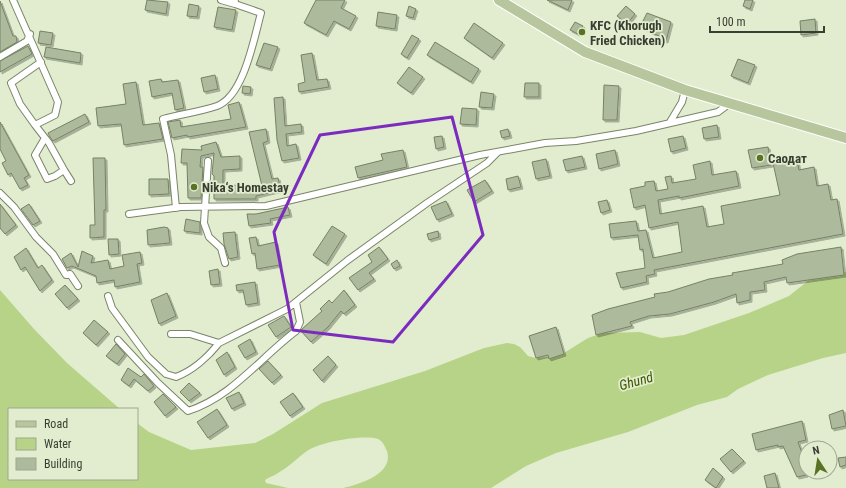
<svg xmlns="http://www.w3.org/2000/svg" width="846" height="488" viewBox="0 0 846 488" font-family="'Roboto Condensed',sans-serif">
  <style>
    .water { fill: #b7d387 }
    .building { fill: #aeba9c; stroke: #768165; filter: url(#shadow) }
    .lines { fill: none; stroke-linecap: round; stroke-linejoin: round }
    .street-casing { stroke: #7a8569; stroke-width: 8 }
    .primary-casing { stroke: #fff; stroke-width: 12 }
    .street { stroke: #fff; stroke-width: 6 }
    .primary { stroke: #b8c69e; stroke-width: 10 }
    .marked { fill: none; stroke: #7b2cbf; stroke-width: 3; stroke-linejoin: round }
    .poi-dot { fill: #5a7223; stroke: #e1edce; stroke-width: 1.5 }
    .labels { text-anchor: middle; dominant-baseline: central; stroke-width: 3.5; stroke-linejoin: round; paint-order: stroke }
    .poi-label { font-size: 13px; font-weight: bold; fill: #393e32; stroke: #e1edce; text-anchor: start }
    .water-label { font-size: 14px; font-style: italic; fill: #415700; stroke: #e1edce }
  </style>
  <defs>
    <filter id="shadow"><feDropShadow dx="2" dy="2" stdDeviation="0" flood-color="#0004"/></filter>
  </defs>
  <rect width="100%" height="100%" fill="#e1edce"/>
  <path class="water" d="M846,272V353L823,358L768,375L738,389L727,397L697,405L628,432L556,453L526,466L491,488H343C360,484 394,474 387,451C385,447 383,441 378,439C364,434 319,442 307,451C297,458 289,467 278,473C274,476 269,477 265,480L266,483L288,488H0V290L34,329L67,363L120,409H9V479H137V423L149,432L191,450L255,443L273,434L322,403L425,371L484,348L507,343L514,344L520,347L528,356L536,358L559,356L588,338L603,333L640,332L661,338L684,335L749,313L789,296L809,280L820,276Z"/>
  <path class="building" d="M147,0L168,2L166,14L145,10Z
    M316,0H345L341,8L356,16L349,29L334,21L326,35L304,23Z
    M547,0H572L568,10Z
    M745,0H753L750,9L743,6Z
    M0,1L13,36H16L17,42L0,52Z
    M189,4L199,6L197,17L187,16Z
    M409,6L416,9L413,18L406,16Z
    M626,6L635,14L627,24L617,16Z
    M218,7L236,10L232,30L214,27Z
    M378,12L397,15L395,29L376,26Z
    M647,13L671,22L666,41L658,39L659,36L640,27Z
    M815,19L816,33L801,35L800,21Z
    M575,22L583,26L578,34L570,30Z
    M474,23L503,43L492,58L464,38Z
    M40,31L53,33L51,45L38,43Z
    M412,35L419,39L407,58L401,54Z
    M435,42L479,69L471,82L427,55Z
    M264,43L278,47L270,69L256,65Z
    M28,46L32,54L0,72V61Z
    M46,47L81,53L80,63L44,57Z
    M312,53L317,80L327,79L329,87L299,92L298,84L305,82L301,55Z
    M738,59L755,65L748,83L731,76Z
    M409,67L423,77L411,93L397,83Z
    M215,75L218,89L204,92L201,78Z
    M161,79L162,82L178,80L184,108L175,110L172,93L152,97L149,81Z
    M136,82L143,125L159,123L163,139L124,145L121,124L98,126L96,108L126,104L123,84Z
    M525,83H539V97H524Z
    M604,85L619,86L617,120H603Z
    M243,86L251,87L250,94L242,93Z
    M481,92L494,94L492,108L479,107Z
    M283,97L285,126L301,124L302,132L286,134L287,146L296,144L299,158L282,161L277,140L274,98Z
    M239,102L246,127L188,137L187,135L172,138L168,122L180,120L181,127L231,119L228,105Z
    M462,108L477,109L476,125L460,124Z
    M85,114L89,122L53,141L50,137L48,133Z
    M0,122L29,175L24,178L28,185L20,189L11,173L8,175L2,163L6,161L0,149Z
    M717,125L719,137L704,139L702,128Z
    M266,129L268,141L263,143L272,179L278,178L281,190L256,196V199H214V176L212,174L214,153L201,156L200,167H203L201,198H188L187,163H181L182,149L202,150L201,146L216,142L221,157L240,156V169L223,170V185L262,186L249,132Z
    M508,129L510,136L502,138L500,131Z
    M442,136L444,147L436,149L434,137Z
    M683,136L686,148L671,152L668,139Z
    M768,147L771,165L752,168L748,150Z
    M403,150L407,167L358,178L355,167L383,160L381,154Z
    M615,150L618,164L599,169L596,154Z
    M582,156L585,167L566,171L563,160Z
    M93,158H105L106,210H104V237L90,238V225H95Z
    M546,159L550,176L536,179L532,162Z
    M797,159L799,170L814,167L817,186L828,184L831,200L837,199L843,234L654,270L655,274L646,276L647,282L621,288L616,273L645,268L643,249L640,250L638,235L611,238L609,224L636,221L638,231L646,230L653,258L682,252L678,222L649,228L645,205L634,208L630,189L645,186V182L654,181L656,191L668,189L665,177L671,176L672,183L696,179L693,165L710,161L712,175L736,171L739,186L679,198V196L658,200L660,214L703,206L707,227L724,224L721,206L780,195L773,163Z
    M518,176L521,187L508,190L506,179Z
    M149,179H168L169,194L149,195Z
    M485,180L492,191L474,202L467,190Z
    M607,200L610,210L601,213L598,202Z
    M446,201L452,214L437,220L431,207Z
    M0,204L16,225L5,234L0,228Z
    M29,204L40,221L33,225L21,209Z
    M288,207L290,215L270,219L271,223L249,226L247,214H256Z
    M186,219L200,222V233L184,231Z
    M332,226L345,234L326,264L313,255Z
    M164,227L168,228L170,243L148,245L147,230Z
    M438,231L439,237L429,240L427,234Z
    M235,232L238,257L229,259L224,244L223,233Z
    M256,237L258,246L276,242L280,265L257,269L255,253L252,254L249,238Z
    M108,239H118L119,254L109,255Z
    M379,247L388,259L369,273L374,279L358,290L349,278L372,262L368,255Z
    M841,247L844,275L787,283L786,277L764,282L765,290L750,292V300L737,303L736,294L714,302L670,314L649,316L630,322L632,326L596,335L592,315L608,309L655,297L654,294L668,292L709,279L733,275L732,273L783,264L782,260L797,254Z
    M26,248L38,268L42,265L52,280L40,291L25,267L21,270L14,257Z
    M82,251L93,256L91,263L108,260L110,269L124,266L122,255L140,252L142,263L137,264L140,282L115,287L114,280L97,283L96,276L72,266L67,268L62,259L71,253L78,267Z
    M397,260L400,266L394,269L391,264Z
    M218,269L220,284L211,285L209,271Z
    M255,282L258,303L246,305L243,290L237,291L236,285Z
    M65,285L78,299L67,308L55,294Z
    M344,290L355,305L344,314L341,311L328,327L311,342L301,331L302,329L322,311L320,309L329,300L332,303Z
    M167,293L176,316L159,324L151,300Z
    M284,316L291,327L276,337L268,325Z
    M94,320L108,332L96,345L83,333Z
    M556,327L564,354L549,359L548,355L536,358L529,336Z
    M250,339L256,352L245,358L238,346Z
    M116,344L125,354L117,364L106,356Z
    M227,352L235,367L224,375L216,360Z
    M328,356L336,365L322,381L313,370Z
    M268,361L281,375L272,383L259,369Z
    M128,368L141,377L144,374L154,386L148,391L134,379L129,386L121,380Z
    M189,383L200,393L189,401L180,392Z
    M239,392L244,403L232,409L226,398Z
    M293,393L303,407L290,416L280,402Z
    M163,394L176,407L165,416L154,402Z
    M217,409L227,425L208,438L197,422Z
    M843,410L846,426L832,429L829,415Z
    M802,421L806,440L798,442L806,464V475L797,477L783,446L778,447V445L756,450L752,434Z
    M732,449L744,461L731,472L720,459Z
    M846,457V465L840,467L838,458Z
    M713,468L723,477L716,488L705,480Z
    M775,473L779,488H767L764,476Z"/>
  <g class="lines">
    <g class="street-casing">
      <path id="street" d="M13,0L58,102L55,115L35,125L20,104L11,83L41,62
        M221,0L235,4V2
        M0,57L27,41L30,34
        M670,122L682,102L685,90
        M35,125L49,143L64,170L55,176L47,179L35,155L45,138
        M208,161L204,223L209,237L221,248L225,263
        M64,170L71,181
        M0,193L14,207L36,237L53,254L66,275L70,274L78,286
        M176,208L171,155L163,119C181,114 200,112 217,106C244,96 254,38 261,13L235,4
        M129,214L181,207L266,206L480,155L545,143L576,141L636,131L718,112L730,103
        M108,296L112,308L148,357L166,374L176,377C192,371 208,357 219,343L287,309L348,260L427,203L487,163L498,152
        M171,334H190L219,343
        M118,340L158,383L188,411C232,397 260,358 296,331L300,322L296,302"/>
    </g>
    <g class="primary-casing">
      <path id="primary" d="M499,0L585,52L685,90L846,138"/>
    </g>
    <use href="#street" class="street"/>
    <use href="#primary" class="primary"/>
  </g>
  <path class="marked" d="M452,117L483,235L393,342L293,330L274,232L320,135Z"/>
  <g class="poi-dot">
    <circle cx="582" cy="32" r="4"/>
    <circle cx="760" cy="158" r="4"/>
    <circle cx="194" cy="187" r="4"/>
  </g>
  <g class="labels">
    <g class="poi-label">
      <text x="590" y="25">KFC (Khorugh<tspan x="590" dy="15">Fried Chicken)</tspan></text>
      <text x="768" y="158">Саодат</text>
      <text x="202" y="187">Nika‘s Homestay</text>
    </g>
    <g class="water-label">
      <text transform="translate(636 381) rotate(-16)">Ghund</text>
    </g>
  </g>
  <rect x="8" y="408" width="130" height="72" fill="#e1edce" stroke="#9ea790"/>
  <rect x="16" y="421" width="20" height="6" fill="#b8c69e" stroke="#9ea790"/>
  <text x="44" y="428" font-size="12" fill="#393e32">Road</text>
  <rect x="16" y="438" width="20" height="12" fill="#b7d387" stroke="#9ea790"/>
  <text x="44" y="448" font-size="12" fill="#393e32">Water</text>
  <rect x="16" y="458" width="20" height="12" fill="#aeba9c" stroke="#9ea790"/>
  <text x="44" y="468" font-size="12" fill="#393e32">Building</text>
  <g transform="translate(818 460) rotate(348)"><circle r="19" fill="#e1edce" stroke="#9ea790"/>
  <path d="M0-3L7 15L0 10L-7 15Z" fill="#5a7223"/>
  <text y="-6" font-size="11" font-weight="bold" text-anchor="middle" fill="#393e32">N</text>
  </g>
  <path d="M710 26v6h114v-6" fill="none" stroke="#393e32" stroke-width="2"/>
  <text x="716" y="26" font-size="12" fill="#393e32" stroke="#e1edce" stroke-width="3" paint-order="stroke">100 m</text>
</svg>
